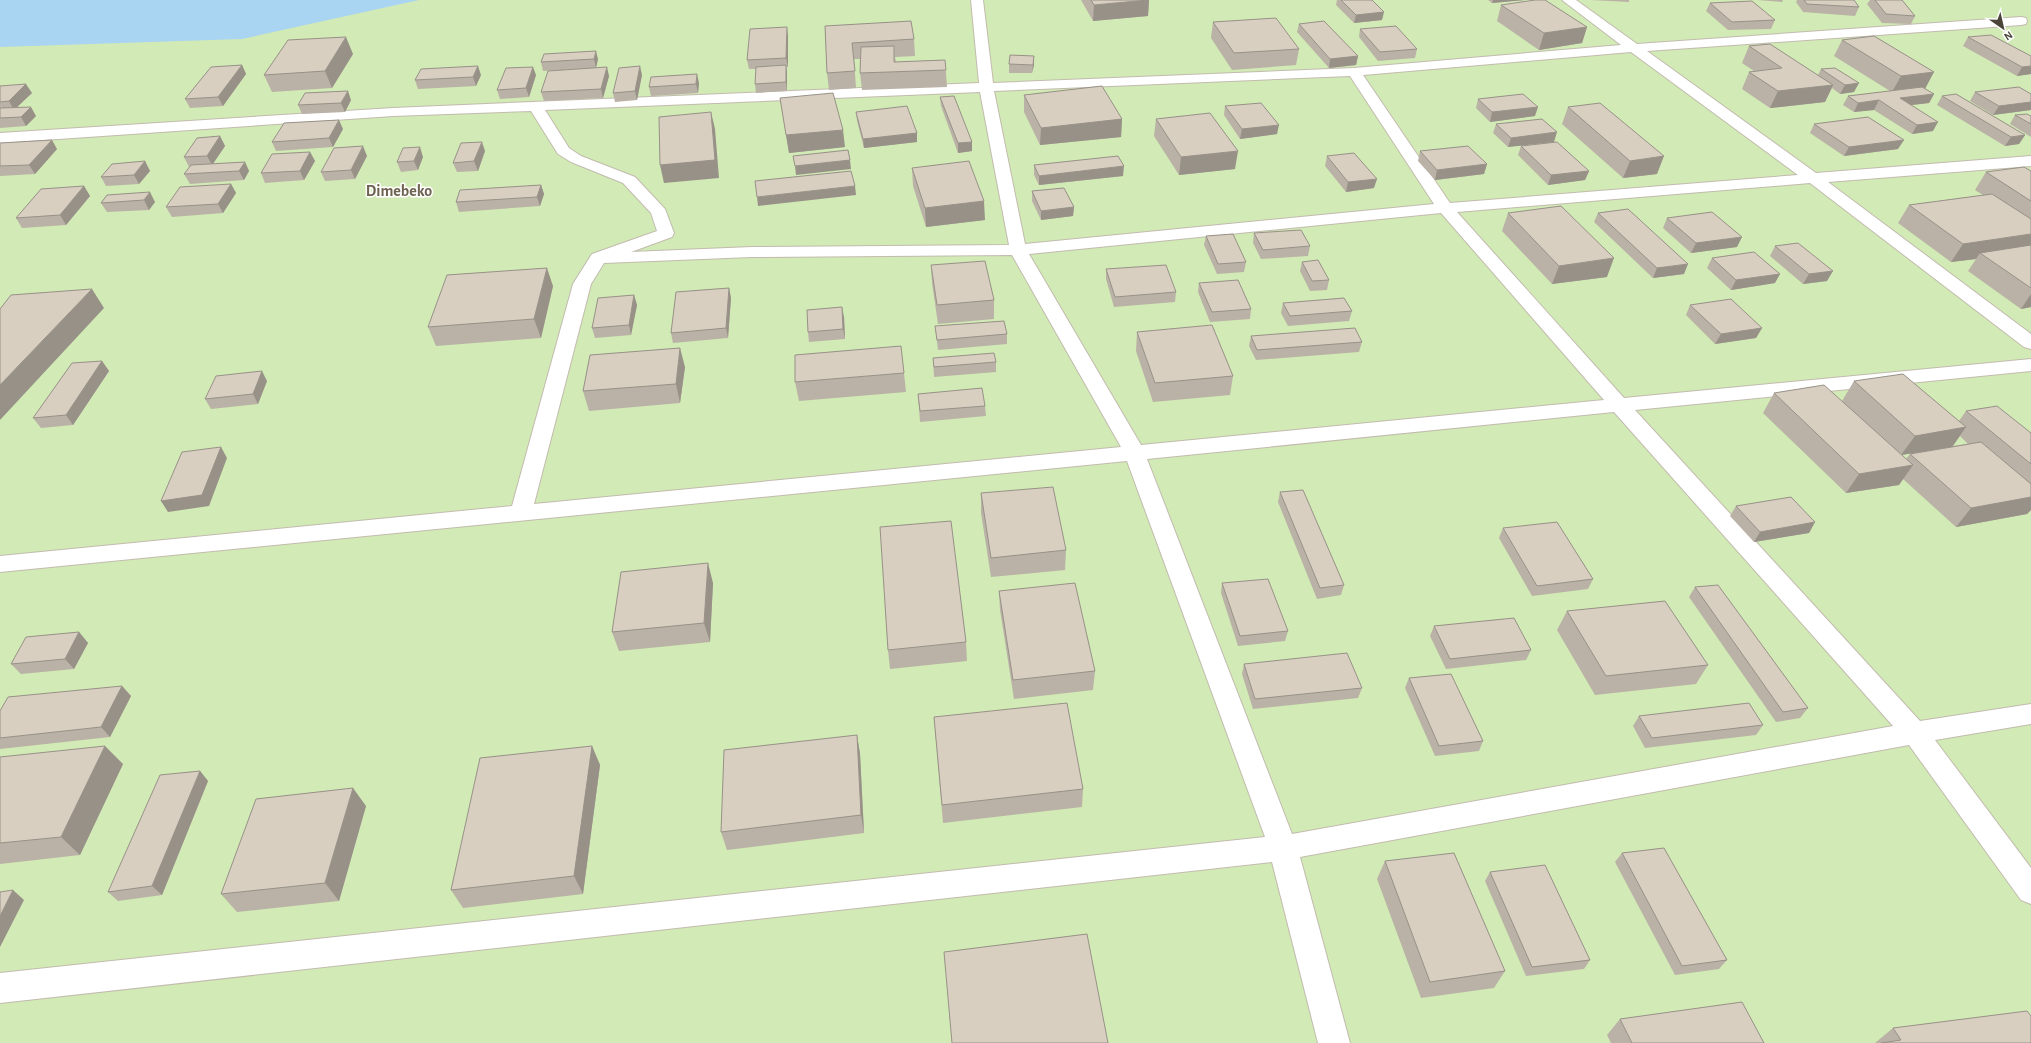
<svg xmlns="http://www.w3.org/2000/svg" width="2031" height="1043" viewBox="0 0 2031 1043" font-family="'Alegreya Sans',sans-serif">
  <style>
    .green { fill: #d2eab5 }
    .water { fill: #a9d4f2 }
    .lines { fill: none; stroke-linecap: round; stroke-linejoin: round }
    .minor-casing { stroke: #c2bbae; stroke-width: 2 }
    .minor { fill: #fff; fill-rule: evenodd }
    .wall { fill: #bab2a6; fill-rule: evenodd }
    .shaded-wall { fill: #979187 }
    .building { fill: #d8cfc1; stroke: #979187 }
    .labels { text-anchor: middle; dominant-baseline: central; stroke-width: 3; stroke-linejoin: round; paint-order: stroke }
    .far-district-label { font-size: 16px; font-weight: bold; fill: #6e6250; stroke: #fff }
  </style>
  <rect width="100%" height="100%" fill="#f6f3ec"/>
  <path class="green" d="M0,0H2031V1043H0Z"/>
  <path class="water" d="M0,0H419L242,39L0,47Z"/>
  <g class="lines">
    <g class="minor-casing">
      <path id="minor" d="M971,0H983L993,83L1354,68L1621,45L1562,0H1576L1637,44L2021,17L2026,18L2027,21L2026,24L2021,25L1647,51L1816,173L2031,156V166L1828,182L2031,334V349L2024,347L1810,183L1457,212L1624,398L2031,359V371L1635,410L1920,721L2031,704V724L1935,740L2031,868V904L2021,900L1909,745L1300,857L1350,1043H1318L1272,862L0,1003V973L1265,837L1127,461L0,572V556L512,506L573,284L592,254L657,231L651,213L623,183L571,162L558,154L531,111L393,116L0,143V133L393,108L979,83ZM1631,52L1798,175L1450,203L1363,75ZM1350,76L1434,204L1025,244L994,91ZM980,92L1009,245L752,247L631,252L672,237L674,233L665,209L635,177L581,156L569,148L545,110ZM1441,213L1604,400L1141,445L1029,254ZM1012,255L1121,447L534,504L591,284L604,263L752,257ZM1614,412L1893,726L1292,834L1147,459Z"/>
    </g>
    <use href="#minor" class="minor"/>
  </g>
  <path class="wall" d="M1081,0H1149L1148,16L1093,21Z
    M1337,0H1372L1382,20L1354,23L1336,5Z
    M1488,0H1525L1492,3Z
    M1591,0H1629V2Z
    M1757,0H1783L1782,2Z
    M1797,0H1854L1859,7L1855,16L1803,12L1796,2Z
    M1870,0H1902L1915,16L1911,24L1882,23L1867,4Z
    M1710,3L1775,20L1771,29L1728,30L1706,11Z
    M1501,5L1587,27L1582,43L1539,50L1497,21Z
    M1213,22L1299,49L1296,65L1232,70L1211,38Z
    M1299,24L1358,56L1356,65L1329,68L1297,32Z
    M825,26L914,39L915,56L895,57L896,62L945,60L947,87L862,90L860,73V59H854L856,88L829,90L827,73Z
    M1360,29L1417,49L1415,58L1378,61L1359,37Z
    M788,35V67H786L787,74V91L756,93L755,84L756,69H749L747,60Z
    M1968,37L2031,56V74L2017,76L1963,46Z
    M1842,40L1934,94L1929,103L1911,105L1933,131L1912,134L1874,110L1854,112L1843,105L1848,96L1890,91L1834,56Z
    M1749,46L1818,75L1821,69L1835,68L1854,92L1840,94L1832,88L1825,102L1770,108L1742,89L1749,72L1754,71L1742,63Z
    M353,54L332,88L272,92L264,75Z
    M544,54L598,59L596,68L543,71L541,62Z
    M1034,56V65L1032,73H1009V64Z
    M242,65L246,74L223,106L190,108L185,99Z
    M481,75L476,86L418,89L415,80Z
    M536,75L529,97L500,99L497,90Z
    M642,75L637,100L615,102L613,93Z
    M609,76L603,98L544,101L541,92Z
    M699,83L698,93L651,96L649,87Z
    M0,86L32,93L17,107L36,116L26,126L0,128Z
    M1975,92L2031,102V110L1993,115L1970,101Z
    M1024,95L1122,119L1121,137L1040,145L1024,112Z
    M1942,96L2025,135L2019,144L2005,146L1937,105Z
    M940,97L972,142V151L958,153L941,106Z
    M780,98L845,147L789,153Z
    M1478,99L1535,116L1490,122L1476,108Z
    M351,100L345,112L302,114L298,105Z
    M1225,106L1277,134L1240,139L1224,115Z
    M1568,107L1657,174L1623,178L1562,124Z
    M856,112L917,133V142L864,148L857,121Z
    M2015,115L2031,116V137L2010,124Z
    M1156,119L1235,169L1179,175L1154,136Z
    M1496,124L1554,142L1508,147L1493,133Z
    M1814,124L1898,149L1844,156L1810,133Z
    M343,129L333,147L276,151L272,142Z
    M220,136L225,146L213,164L245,162L249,171L244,180L190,184L184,174L190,167H189L184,157Z
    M0,143L57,149L35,174L0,176Z
    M1521,146L1589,171L1585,180L1548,185L1518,155Z
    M485,151L478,171L457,172L453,163Z
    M1420,151L1487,164L1484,174L1435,180L1418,161Z
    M310,152L315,161L304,180L265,183L261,173Z
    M367,156L355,179L325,181L321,172Z
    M1327,156L1374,188L1346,192L1325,166Z
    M423,157L418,170L401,172L397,162Z
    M145,161L150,171L139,184L106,186L101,177Z
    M1034,165L1123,176L1039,185L1034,175Z
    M912,168L985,220L926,227L913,186Z
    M2031,171V307L2021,309L1968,271L1976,259L1951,262L1898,223L1909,205L1983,195L1975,190L1986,172Z
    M231,184L236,193L223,213L172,217L166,207Z
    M541,185L544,194L540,206L459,212L456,202Z
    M84,186L90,196L66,225L22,228L16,218Z
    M1032,191L1074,207L1073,216L1041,220L1032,201Z
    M107,195L155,202L149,210L107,212L101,203Z
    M1508,213L1607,277L1552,284L1502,231Z
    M1598,213L1684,274L1653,278L1594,222Z
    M1667,218L1737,247L1691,253L1663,228Z
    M1254,233L1310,246L1308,256L1261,259L1253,243Z
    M1206,236L1246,262L1244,272L1217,274L1204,245Z
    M1775,246L1827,281L1803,284L1770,256Z
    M1712,258L1775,283L1731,290L1707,268Z
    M1302,262L1329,280L1327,290L1310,291L1300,271Z
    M931,265L994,300V319L938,324L932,283Z
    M1106,269L1176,292L1175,302L1114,307L1106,279Z
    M1199,283L1251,309L1250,319L1210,322L1198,292Z
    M553,286L541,338L436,346L428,327Z
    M729,288L731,298L728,338L673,343L671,333Z
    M634,295L637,305L631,335L595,338L592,328Z
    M1283,303L1352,311L1349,321L1288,326L1281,313Z
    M1690,305L1762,328L1756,338L1715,344L1686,315Z
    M844,317L845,339L809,342L808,332Z
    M935,326L1007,334V344L938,350Z
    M1137,332L1233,376L1230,395L1153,402L1136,351Z
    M1251,336L1362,342L1359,352L1256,360L1249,346Z
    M933,358L996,362V372L934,377Z
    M102,361L109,371L73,425L41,428L33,418Z
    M685,367L680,403L589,411L583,391Z
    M904,373L906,392L799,401L795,382Z
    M267,381L258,404L211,409L205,399Z
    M1854,381L1959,421L1966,411L2031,433V510L2027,514L1956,527L1903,479L1899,485L1846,493L1763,413L1774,393L1842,401ZM1960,436L1968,444L1953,446ZM1917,452L1910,454L1906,459L1902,455Z
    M918,394L985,406L986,416L920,422Z
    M1280,492L1344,585L1341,595L1317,599L1278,502Z
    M981,493L1066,550L1065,570L991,577L981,513Z
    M1736,506L1815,522L1809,533L1754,542L1730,516Z
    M1503,528L1593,579L1588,589L1532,596L1499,538Z
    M713,583L710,642L619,651L612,632Z
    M1222,583L1288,631L1285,641L1238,646L1221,593Z
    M1695,587L1808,708L1800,718L1776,722L1689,597Z
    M999,591L1095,671L1093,690L1014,699L1000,610Z
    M1567,611L1708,665L1696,684L1595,695L1557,630Z
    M1434,626L1531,650L1526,660L1446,669L1430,636Z
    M79,632L88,643L74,669L21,674L11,664Z
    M966,642L967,661L890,669L888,650Z
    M1244,664L1362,688L1358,698L1253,709L1242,674Z
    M1409,678L1483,741L1479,751L1435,756L1405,688Z
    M122,686L131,696L110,737L0,749V711Z
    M1639,716L1763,725L1756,735L1645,748L1633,726Z
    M934,717L1083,789L1082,807L943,823Z
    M857,735L860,754L864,833L727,850L721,832Z
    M592,746L600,765L583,894L463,908L451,890Z
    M0,757L123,764L80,855L0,864Z
    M200,771L208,781L162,895L118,901L108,892Z
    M366,806L339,901L237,912L221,894Z
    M1622,853L1727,960L1719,969L1675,975L1615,862Z
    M1385,861L1505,971L1494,988L1421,998L1377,879Z
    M1490,872L1590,960L1584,969L1526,976L1485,881Z
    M1620,1019L1764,1043H1611L1607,1035Z
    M1893,1028L2031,1043H1875Z"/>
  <path class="shaded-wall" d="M1149,0L1148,16L1093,21L1094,5Z
    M1493,0H1525L1492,3Z
    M1384,12L1382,20L1354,23L1356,15Z
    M787,27L788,35V67L786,58Z
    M1587,27L1582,43L1539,50L1544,33Z
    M346,37L353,54L332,88L325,71Z
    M596,51L598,59L596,68L594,59Z
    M1034,56V65L1032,73L1033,65Z
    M1358,56L1356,65L1329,68L1330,59Z
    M242,65L246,74L223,106L218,97Z
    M786,65L787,74V91L786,82Z
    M478,66L481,75L476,86L473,77Z
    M640,66L642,75L637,100L635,91Z
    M2031,66V74L2017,76L2022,67Z
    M533,67L536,75L529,97L526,88Z
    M607,67L609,76L603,98L601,89Z
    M1934,72L1925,89L1892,92L1901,76Z
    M697,74L699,83L698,93L696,84Z
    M1859,83L1854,92L1840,94L1845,85Z
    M26,84L32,93L14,110L9,101Z
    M1833,85L1825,102L1770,108L1778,91Z
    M348,91L351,100L345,112L341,103Z
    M1934,94L1929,103L1895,107L1900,98Z
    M1879,100L1874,110L1854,112L1858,103Z
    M2031,102V110L1993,115L1999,106Z
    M31,107L36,116L26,126L21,117Z
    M1538,107L1535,116L1490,122L1492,112Z
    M711,112L715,129L719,178L664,183L660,165Z
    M1122,119L1121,137L1040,145L1041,128Z
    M339,120L343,129L333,147L329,138Z
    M1938,122L1933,131L1912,134L1917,125Z
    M1279,125L1277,134L1240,139L1242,129Z
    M843,130L845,147L789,153L786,135Z
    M1557,132L1554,142L1508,147L1511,138Z
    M917,133V142L864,148L863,139Z
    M2025,135L2019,144L2005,146L2011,137Z
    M220,136L225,146L212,165L207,156Z
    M52,140L57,149L35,174L29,165Z
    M1904,140L1898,149L1844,156L1849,147Z
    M482,142L485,151L478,171L474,161Z
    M972,142V151L958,153V143Z
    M363,146L367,156L355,179L351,170Z
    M420,147L423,157L418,170L414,161Z
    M1238,151L1235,169L1179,175L1181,157Z
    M310,152L315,161L304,180L300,171Z
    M1664,156L1657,174L1623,178L1630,161Z
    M850,160L851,169L796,175L795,166Z
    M145,161L150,171L139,184L134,175Z
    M245,162L249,171L244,180L239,171Z
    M1487,164L1484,174L1435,180L1437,170Z
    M1124,166L1123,176L1039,185V176Z
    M1589,171L1585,180L1548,185L1551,175Z
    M1377,179L1374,188L1346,192L1348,182Z
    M231,184L236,193L223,213L218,204Z
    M541,185L544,194L540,206L537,197Z
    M84,186L90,196L66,225L60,215Z
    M855,186L856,195L758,206L757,197Z
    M150,192L155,202L149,210L144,200Z
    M984,201L985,220L926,227L925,208Z
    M1074,207L1073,216L1041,220V211Z
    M2031,234V251L1980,253L1976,259L1951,262L1963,244Z
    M1742,237L1737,247L1691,253L1696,243Z
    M1614,258L1607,277L1552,284L1559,266Z
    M1688,264L1684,274L1653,278L1657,268Z
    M547,268L553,286L541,338L534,319Z
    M1833,271L1827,281L1803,284L1809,274Z
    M1780,274L1775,283L1731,290L1736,280Z
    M729,288L731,298L728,338L726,328Z
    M92,289L104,308L0,420V385Z
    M2031,294V307L2021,309Z
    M634,295L637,305L631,335L629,325Z
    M842,307L844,317L845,339L843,329Z
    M1762,328L1756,338L1715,344L1721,334Z
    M680,348L685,367L680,403L676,384Z
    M102,361L109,371L73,425L66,415Z
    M262,371L267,381L258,404L253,394Z
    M1966,427L1952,447L1901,455L1915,436Z
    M221,447L227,458L209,506L168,512L161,501Z
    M1913,465L1899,485L1846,493L1859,474Z
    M2031,497V510L2027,514L1956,527L1971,508Z
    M1815,522L1809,533L1754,542L1760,532Z
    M708,563L713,583L710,642L704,623Z
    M79,632L88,643L74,669L65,659Z
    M122,686L131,696L110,737L101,727Z
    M857,735L860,754L864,833L861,815Z
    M105,746L123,764L80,855L61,837Z
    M592,746L600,765L583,894L574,876Z
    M200,771L208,781L162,895L152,886Z
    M353,788L366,806L339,901L325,883Z
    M13,890L24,900L0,947V916Z"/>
  <path class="building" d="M1091,0H1148L1094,5Z
    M1341,0H1372L1384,12L1356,15Z
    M1535,0H1545L1587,27L1544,33L1501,5Z
    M1804,0H1854L1859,7L1807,4Z
    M1875,0H1902L1915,16L1886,14Z
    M1752,1L1775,20L1732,22L1710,3Z
    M1276,18L1299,49L1234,53L1213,22Z
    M911,21L914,39L852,43L855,71L827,73L825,26Z
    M1324,21L1358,56L1330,59L1299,24Z
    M1396,26L1417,49L1380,52L1360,29Z
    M787,27L786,58L747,60L750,29Z
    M1991,35L2031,56V66L2022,67L1968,37Z
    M1874,36L1934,72L1901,76L1842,40Z
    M346,37L325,71L264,75L288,40Z
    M1770,44L1833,85L1778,91L1749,72L1782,68L1749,46Z
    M894,46V62L945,60L946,70L860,73L861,47Z
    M596,51L594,59L541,62L544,54Z
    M1010,55L1034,56L1033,65L1009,64Z
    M242,65L218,97L185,99L211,67Z
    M786,65V82L755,84L756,67Z
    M478,66L473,77L415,80L421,69Z
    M640,66L635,91L613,93L619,68Z
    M533,67L526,88L497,90L506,68Z
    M607,67L601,89L541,92L548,71Z
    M1835,68L1859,83L1845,85L1821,69Z
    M697,74L696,84L649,87L651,77Z
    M26,84L9,101L0,102V86Z
    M1102,86L1122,119L1041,128L1024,95Z
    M1922,87L1934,94L1900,98L1938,122L1917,125L1879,100L1858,103L1848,96Z
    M2019,87L2031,94V102L1999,106L1975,92Z
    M348,91L341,103L298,105L305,93Z
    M833,93L843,130L786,135L780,98Z
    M1523,94L1538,107L1492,112L1478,99Z
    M1956,94L2025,135L2011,137L1942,96Z
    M954,96L972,142L958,143L940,97Z
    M1261,103L1279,125L1242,129L1225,106Z
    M1600,103L1664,156L1630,161L1568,107Z
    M907,106L917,133L863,139L856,112Z
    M31,107L21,117L0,118V108Z
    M711,112L715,160L660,165L659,117Z
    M1210,113L1238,151L1181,157L1156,119Z
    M2027,114L2031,116V124L2015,115Z
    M1868,117L1904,140L1849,147L1814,124Z
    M1542,119L1557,132L1511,138L1496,124Z
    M339,120L329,138L272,142L284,123Z
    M220,136L207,156L184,157L197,138Z
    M52,140L29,165L0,166V143Z
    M482,142L474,161L453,163L461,143Z
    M1557,142L1589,171L1551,175L1521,146Z
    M363,146L351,170L321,172L334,148Z
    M1468,146L1487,164L1437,170L1420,151Z
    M420,147L414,161L397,162L403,148Z
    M848,150L850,160L795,166L793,156Z
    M310,152L300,171L261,173L272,154Z
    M1354,153L1377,179L1348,182L1327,156Z
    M1118,156L1124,166L1039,176L1034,165Z
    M145,161L134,175L101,177L112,164Z
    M969,161L984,201L925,208L912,168Z
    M245,162L239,171L184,174L191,165Z
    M2024,167L2031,171V201L1986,172Z
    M851,171L855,186L757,197L755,181Z
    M231,184L218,204L166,207L180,187Z
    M541,185L537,197L456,202L460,190Z
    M84,186L60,215L16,218L41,189Z
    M1064,188L1074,207L1041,211L1032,191Z
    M150,192L144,200L101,203L107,195Z
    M1992,194L2031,219V234L1963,244L1909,205Z
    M1561,206L1614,258L1559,266L1508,213Z
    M1628,209L1688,264L1657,268L1598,213Z
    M1712,212L1742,237L1696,243L1667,218Z
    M1301,230L1310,246L1263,250L1254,233Z
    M1233,234L1246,262L1218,264L1206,236Z
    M1798,243L1833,271L1809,274L1775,246Z
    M2031,245V288L1980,253Z
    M1754,252L1780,274L1736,280L1712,258Z
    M1318,260L1329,280L1312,281L1302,262Z
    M985,261L994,300L937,305L931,265Z
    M1166,265L1176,292L1115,297L1106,269Z
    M547,268L534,319L428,327L447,275Z
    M1238,280L1251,309L1212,312L1199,283Z
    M729,288L726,328L671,333L676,292Z
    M92,289L0,385V309L11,295Z
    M634,295L629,325L592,328L598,298Z
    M1344,298L1352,311L1290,316L1283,303Z
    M1731,299L1762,328L1721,334L1690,305Z
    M842,307L843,329L808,332L807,310Z
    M1004,321L1007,334L937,340L935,326Z
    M1212,325L1233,376L1155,383L1137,332Z
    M1355,328L1362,342L1257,350L1251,336Z
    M901,346L904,373L795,382V355Z
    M680,348L676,384L583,391L590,355Z
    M994,353L996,362L934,367L933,358Z
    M102,361L66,415L33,418L72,363Z
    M262,371L253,394L205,399L216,376Z
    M1903,374L1966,427L1915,436L1854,381Z
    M1824,385L1913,465L1859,474L1774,393Z
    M982,388L985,406L920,411L918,394Z
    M1997,406L2031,433V464L1966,411Z
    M1981,442L2031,484V497L1971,508L1910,454Z
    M221,447L202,495L161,501L182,452Z
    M1053,487L1066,550L991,558L981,493Z
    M1303,490L1344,585L1320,588L1280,492Z
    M1791,497L1815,522L1760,532L1736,506Z
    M951,521L966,642L888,650L880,527Z
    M1557,522L1593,579L1537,586L1503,528Z
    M708,563L704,623L612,632L621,572Z
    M1268,579L1288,631L1240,636L1222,583Z
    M1075,583L1095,671L1013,680L999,591Z
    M1718,585L1808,708L1783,712L1695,587Z
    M1665,601L1708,665L1606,676L1567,611Z
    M1514,618L1531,650L1450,659L1434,626Z
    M79,632L65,659L11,664L26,637Z
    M1347,653L1362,688L1255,699L1244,664Z
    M1451,674L1483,741L1439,746L1409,678Z
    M122,686L101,727L0,738V711L8,697Z
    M1067,703L1083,789L942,805L934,717Z
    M1749,703L1763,725L1652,738L1639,716Z
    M857,735L861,815L721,832L724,750Z
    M105,746L61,837L0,843V757Z
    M592,746L574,876L451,890L480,758Z
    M200,771L152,886L108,892L160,775Z
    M353,788L325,883L221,894L256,799Z
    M1664,848L1727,960L1682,966L1622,853Z
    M1454,853L1505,971L1430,982L1385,861Z
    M1545,865L1590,960L1532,967L1490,872Z
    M13,890L0,916V892Z
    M1087,934L1108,1043H952L944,952Z
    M1742,1002L1764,1043H1632L1620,1019Z
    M2027,1011L2031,1016V1043H1881L1901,1040L1893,1028Z"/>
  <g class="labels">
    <g class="far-district-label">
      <text x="399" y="191">Dimebeko</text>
    </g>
  </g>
  <g transform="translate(2003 28) rotate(146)" stroke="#ffffff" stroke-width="3" paint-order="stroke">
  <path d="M0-3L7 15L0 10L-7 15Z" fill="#4b4439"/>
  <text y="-6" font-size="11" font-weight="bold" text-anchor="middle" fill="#4b4439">N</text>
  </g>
</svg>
